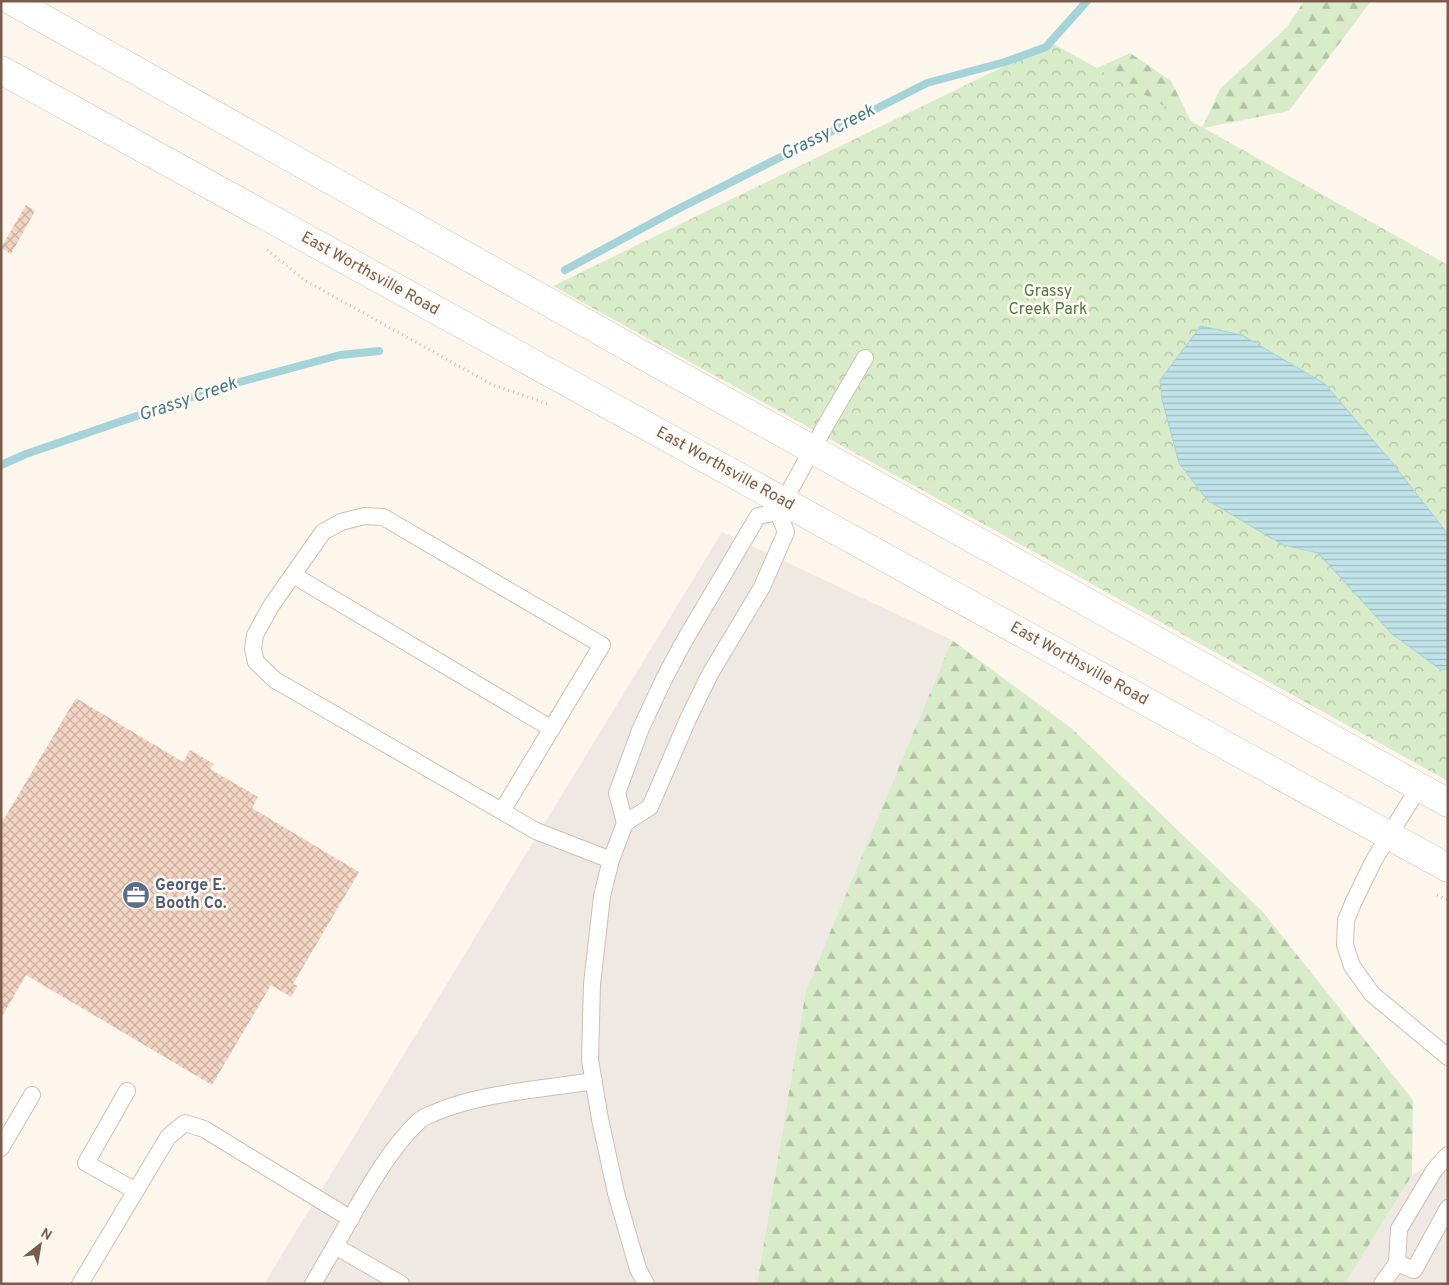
<svg xmlns="http://www.w3.org/2000/svg" width="1449" height="1285" viewBox="0 0 1449 1285" font-family="Overpass,sans-serif">
  <style>
    .industrial { fill: #efe9e4 }
    .forest { fill: url(#forest-firs) }
    .park { fill: url(#park-crowns) }
    .water { fill: url(#water-rules); stroke: #a5d3da }
    .lines { fill: none; stroke-linecap: round; stroke-linejoin: round }
    .stream { stroke: #a5d3da; stroke-width: 8 }
    .building { fill: url(#building-cross-hatch) }
    .lane-casing { stroke: #d1beb0; stroke-width: 18 }
    .secondary-casing { stroke: #d6c0b0; stroke-width: 29 }
    .path { stroke: #d9b8a5; stroke-width: 3; stroke-dasharray: 1 4; stroke-linecap: butt }
    .lane { stroke: #fff; stroke-width: 16 }
    .secondary { stroke: #fff; stroke-width: 28 }
    .labels { text-anchor: middle; dominant-baseline: central; stroke-width: 5; stroke-linejoin: round; paint-order: stroke }
    .street-label { font-size: 16px; fill: #7a5c4d; stroke: #fffaf3 }
    .park-label { font-size: 16px; fill: #537a41; stroke: #fffaf3 }
    .service-label { font-size: 16px; font-weight: bold; fill: #4e5e75; stroke: #fffaf3; text-anchor: start }
    .water-label { font-size: 18px; font-style: italic; fill: #437c86; stroke: #fffaf3 }
  </style>
  <defs>
    <pattern id="forest-firs" width="22" height="20" patternUnits="userSpaceOnUse" patternTransform="scale(1.25)"><rect width="22" height="20" fill="#d8ecc9"/><path d="M5 1l3.5 6h-7zM16 11l3.5 6h-7z" fill="#b4c2a5"/></pattern>
    <pattern id="park-crowns" width="20" height="18" patternUnits="userSpaceOnUse" patternTransform="scale(1.25)"><rect width="20" height="18" fill="#d8ecc9"/><path d="M2 6a3 3 0 1 1 6 0M12 15a3 3 0 1 1 6 0" fill="none" stroke="#b4c2a5"/></pattern>
    <pattern id="water-rules" width="6" height="5" patternUnits="userSpaceOnUse" patternTransform="scale(1.25)"><rect width="6" height="5" fill="#bfe3e8"/><path d="M0 2.5h6" fill="none" stroke="#a0bbbe"/></pattern>
    <pattern id="building-cross-hatch" width="8" height="8" patternUnits="userSpaceOnUse" patternTransform="scale(1.25)"><rect width="8" height="8" fill="#f3d5c3"/><path d="M0 0l8 8M0 8l8-8" fill="none" stroke="#cab0a1"/></pattern>
  </defs>
  <rect width="100%" height="100%" fill="#fdf6ec"/>
  <path class="industrial" d="M722,532L952,640L806,990L757,1284H264Z
    M1448,1155V1284H1345L1412,1175Z"/>
  <path class="forest" d="M1304,1H1371L1289,111L1203,128L1095,69L1130,53L1171,81L1191,121L1202,128L1220,89L1287,27Z
    M952,640L1071,728L1262,911L1413,1100L1412,1175L1345,1284H757L806,990Z"/>
  <path class="park" d="M1052,43L1448,265V781L553,286Z"/>
  <path class="water" d="M1201,326L1242,335L1325,384L1390,460L1448,534V669L1441,670L1392,634L1318,553L1283,545L1207,500L1179,463L1162,399L1160,380Z"/>
  <g class="lines">
    <path class="stream" d="M565,270L676,210L927,83L1005,62L1046,47L1087,1
      M1,465L26,454L221,387L340,355L379,351"/>
  </g>
  <path class="building" d="M26,205L35,211L11,254L1,248Z
    M76,698L183,762L190,750L214,764L210,769L258,797L252,808L359,872L293,984L297,986L291,997L271,985L212,1085L26,975L1,1018V817L4,819Z"/>
  <g class="lines">
    <g class="lane-casing">
      <path id="lane" d="M778,512L786,532L762,587L710,674L689,717L650,807L625,823L617,793L641,728L664,679L683,643L758,516L778,512L824,428L865,358
        M293,575L552,729
        M1419,787L1374,860L1354,901L1346,920L1345,945L1352,966L1372,994L1448,1057
        M502,811L602,645L383,517L364,516L341,522L323,532L271,606L255,635L253,649L256,662L275,680L536,831L611,860
        M625,823L611,860L602,896L592,984L590,1060L600,1119L616,1193L638,1269L646,1284
        M127,1091L86,1163L136,1191
        M1,1148L32,1095
        M335,1246C358,1206 386,1151 420,1120C424,1117 429,1115 434,1113C480,1093 543,1089 594,1081
        M1397,1263L1414,1270L1448,1208
        M80,1284L168,1137L185,1123L204,1129L351,1219
        M313,1284L335,1246L401,1284
        M1382,1284L1397,1263L1399,1229L1435,1169L1448,1155"/>
    </g>
    <g class="secondary-casing">
      <path id="secondary" d="M12,1L673,372L1448,803
        M1,70L1448,868"/>
    </g>
    <path class="path" d="M267,250L306,281L493,385L548,404
      M1437,895L1448,900"/>
    <use href="#lane" class="lane"/>
    <use href="#secondary" class="secondary"/>
  </g>
  <defs>
    <g id="office-disc" transform="scale(1.4375)"><circle r="9.5" fill="#5c6f8a" stroke="#fffaf3"/><path d="M-6-3h4V-5.5h4V-3h4V5H-6ZM-1-4.5V-3h2v-1.5ZM-6 0V1H6V0Z" fill="#fff"/></g>
  </defs>
  <g fill-rule="evenodd">
    <use href="#office-disc" x="136" y="895"/>
  </g>
  <g class="labels">
    <g class="street-label">
      <text transform="translate(370 274) rotate(29)">East Worthsville Road</text>
      <text transform="translate(725 469) rotate(29)">East Worthsville Road</text>
      <text transform="translate(1079 664) rotate(29)">East Worthsville Road</text>
    </g>
    <g class="park-label">
      <text x="1048" y="292">Grassy<tspan x="1048" dy="18">Creek Park</tspan></text>
    </g>
    <g class="service-label">
      <text x="155" y="886">George E.<tspan x="155" dy="18">Booth Co.</tspan></text>
    </g>
    <g class="water-label">
      <text transform="translate(828 133) rotate(-27)">Grassy Creek</text>
      <text transform="translate(188 400) rotate(-19)">Grassy Creek</text>
    </g>
  </g>
  <rect width="1449" height="1285" fill="none" stroke="#7a5c4d" stroke-width="5"/>
  <g transform="translate(40 1245) rotate(31)" stroke="#fffaf3" stroke-width="4" paint-order="stroke">
  <path d="M0-4L9 19L0 12L-9 19Z" fill="#7a5c4d"/>
  <text y="-8" font-size="14" font-weight="bold" text-anchor="middle" fill="#7a5c4d">N</text>
  </g>
</svg>
